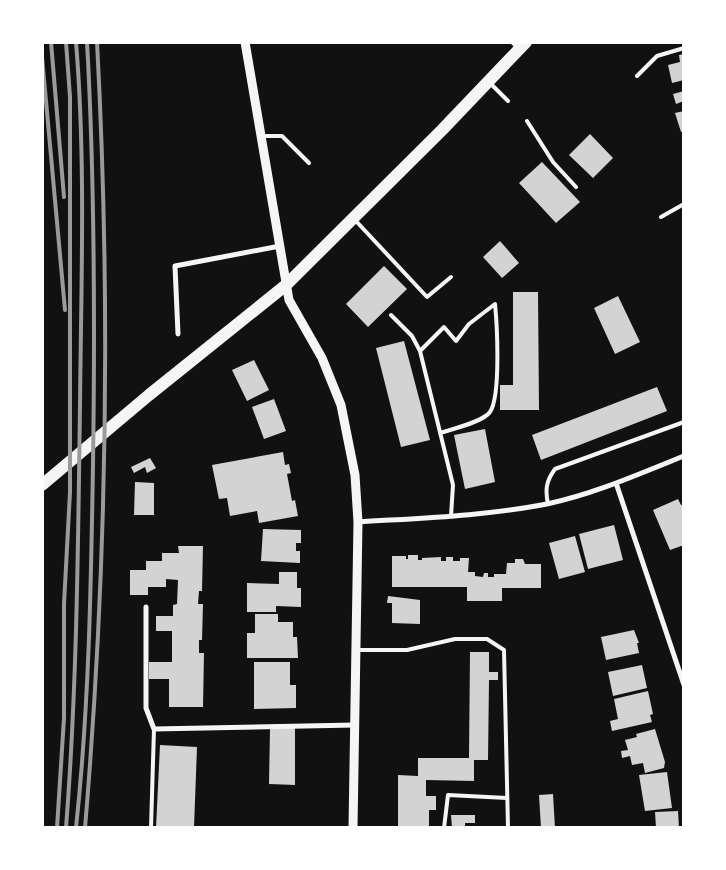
<svg xmlns="http://www.w3.org/2000/svg" width="726" height="870" viewBox="0 0 726 870" font-family="'Alegreya Sans',sans-serif">
  <style>
    .building { fill: #d3d3d3 }
    .lines { fill: none; stroke-linecap: round; stroke-linejoin: round }
    .service { stroke: #f5f5f5; stroke-width: 4 }
    .minor { stroke: #f5f5f5; stroke-width: 5 }
    .tertiary { stroke: #f5f5f5; stroke-width: 9 }
    .primary { stroke: #f5f5f5; stroke-width: 12 }
    .rail { stroke: #9a9a9a; stroke-width: 4 }
  </style>
  <rect width="100%" height="100%" fill="#111"/>
  <path class="building" d="M684,54V80L672,83L668,65L680,62L679,55Z
    M684,91V101L676,104L673,94Z
    M684,111V131L681,132L675,113Z
    M590,134L613,158L593,178L569,155Z
    M542,162L580,202L556,223L519,183Z
    M500,241L519,263L502,278L483,257Z
    M384,266L407,289L368,327L346,304Z
    M513,292H538L539,410H500V385H513Z
    M618,296L640,342L615,354L594,308Z
    M404,341L430,440L401,447L376,348Z
    M254,360L269,390L247,401L232,370Z
    M657,387L667,411L541,460L532,435Z
    M274,399L286,431L264,439L252,407Z
    M485,429L495,482L465,489L454,435Z
    M283,452L285,465L289,464L291,473L287,474L292,501L295,500L298,516L259,523L257,511L230,516L227,498L219,499L212,465Z
    M150,458L156,468L147,473L145,467L134,473L131,467Z
    M135,482L154,483V515H134Z
    M678,499L681,505L684,504V545L670,550L653,510Z
    M614,525L623,560L588,569L579,534Z
    M263,529L301,530V543H296V551H300V563L261,561Z
    M575,536L585,572L559,579L549,543Z
    M178,546H203L202,591H199L198,604H203L202,640H199V653H204L203,707H169V679H149V662H172V631H156V616H173V605L177,604L178,580L166,579V587H148V595H130V570H146V561H162V553H179Z
    M408,555H418V560H422V558L441,557V561H446V557H453V561H460V558H469L468,572H475V576L483,577L484,573H488V577H494V574H506L507,563H515V559H523L525,564H541V588H502V601H467V587H392V556H406V559H408Z
    M279,572H297V588H301V607L276,606V612H247V583L279,584Z
    M388,596L420,600V624L392,623V603H387Z
    M255,614H278V622H293V637H297L298,658H247V633H255Z
    M634,630L639,643H637L639,653L606,660L601,637Z
    M470,652H489V672H498V680H489L488,760H474V781L426,780V796H436V810H429V828H398V775L418,776V758H469Z
    M254,662H290V685H296V708L254,709Z
    M642,665L647,688L613,696L608,672Z
    M648,691L653,714L650,715L652,722L612,731L610,721L618,719L614,699Z
    M295,727V785L269,784L270,729Z
    M655,729L665,762L664,768L645,773L643,763L632,765L630,756L622,758L621,751L628,750L625,740L637,737L636,734Z
    M160,745L197,747L194,828H156Z
    M667,772L672,808L645,811L639,775Z
    M553,794L555,828H541L539,795Z
    M678,811L679,828H656L655,812Z
    M451,815H475V823H465V828H452Z"/>
  <g class="lines">
    <path class="service" d="M512,42L518,48
      M637,76L657,56L684,48
      M490,83L508,101
      M527,121L553,162L576,187
      M262,136H282L309,163
      M661,217L684,204
      M355,220L427,297L451,277
      M391,315L412,336L420,351L453,485L451,516
      M420,351L444,327L456,341L469,324L495,304C497,324 501,396 490,412C483,422 452,429 440,433
      M548,504C545,490 546,481 555,469L684,422
      M356,650H407L455,639H487L504,650L508,828
      M151,828L154,729
      M444,828L448,795L507,798"/>
    <path class="minor" d="M178,334L175,266L280,246
      M616,483L684,685
      M358,522C421,518 485,516 547,504C594,494 639,474 684,456
      M146,607V708L154,729L355,725"/>
    <path class="tertiary" d="M245,42L289,300L322,358L341,405L355,475L358,522L353,828"/>
    <path class="primary" d="M42,485L149,395L286,285L442,130L526,42"/>
    <path class="rail" d="M51,42L64,197
      M42,57L65,310
      M57,828L64,718V604L70,492V97L66,42
      M66,828C77,687 78,546 80,406C81,286 86,162 76,42
      M76,828C89,707 91,586 93,465C95,324 95,183 87,42
      M85,828C107,567 111,304 97,42"/>
  </g>
  <rect width="726" height="870" fill="none" stroke="#ffffff" stroke-width="88"/>
</svg>
